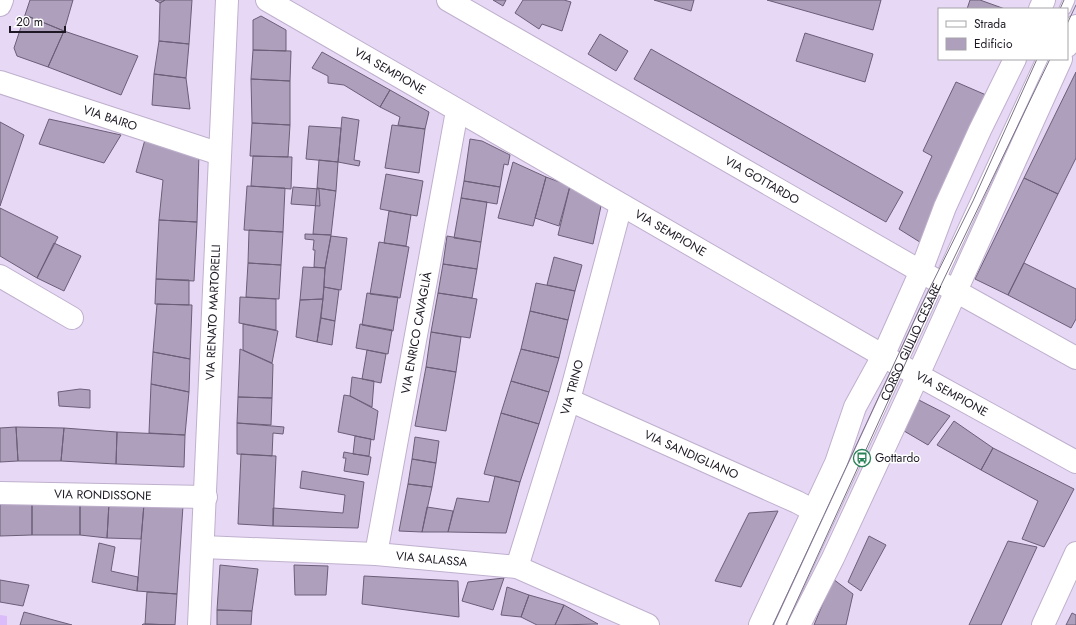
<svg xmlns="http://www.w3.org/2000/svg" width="1076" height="625" viewBox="0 0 1076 625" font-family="Jost,sans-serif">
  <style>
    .green { fill: #dbbbf9 }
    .building { fill: #aea0bc; stroke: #6b5e78 }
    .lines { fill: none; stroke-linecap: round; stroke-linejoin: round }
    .lane-casing { stroke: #bfb0cd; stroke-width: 13 }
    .street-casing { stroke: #bfb0cd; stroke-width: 24 }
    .secondary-casing { stroke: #bfb0cd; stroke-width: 24 }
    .lane { stroke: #fff; stroke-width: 11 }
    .street { stroke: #fff; stroke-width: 22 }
    .secondary { stroke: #fff; stroke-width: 22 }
    .tram { stroke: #7a7185; stroke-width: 1 }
    .labels { text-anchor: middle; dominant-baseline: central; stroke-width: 3; stroke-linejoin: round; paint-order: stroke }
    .street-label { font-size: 12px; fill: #1d1823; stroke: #fff }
    .poi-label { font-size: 12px; fill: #1d1823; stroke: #fff; text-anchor: start }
  </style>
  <rect width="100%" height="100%" fill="#e7d8f6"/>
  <path class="green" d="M0,615L7,616V625H0Z"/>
  <path class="building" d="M30,0H73L64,31L25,15Z
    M155,0H165L160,3Z
    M165,0H192L189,44L159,41L160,3Z
    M493,0H506L503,6Z
    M523,0H564L571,2L562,31L542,24L539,29L515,13Z
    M654,0H694L691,11Z
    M767,0H881L873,30Z
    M970,0H980L1005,9H967Z
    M25,15L64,31L48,67L17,56L14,48Z
    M261,16L286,30V51L253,50V20Z
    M64,31L138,56L121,95L48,67Z
    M805,33L873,54L865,82L796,61Z
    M600,34L628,51L616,71L588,54Z
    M159,41L189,44L186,78L154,74Z
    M651,49L903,192L886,222L634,79Z
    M253,50L291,51L290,81L251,79Z
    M322,52L390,90L380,107L344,85L328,83V76L312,68Z
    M1076,72V158L1058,194L1024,178Z
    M154,74L186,78L190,109L152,105Z
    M251,79L290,81V125L252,123Z
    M956,82L993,98L923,244L899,229L932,156L923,151Z
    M390,90L429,112L425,129L398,125L400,117L380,107Z
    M342,117L359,120L354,160L360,161L359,166L338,162Z
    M49,119L121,135L104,163L39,144Z
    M0,122L24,135L0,206Z
    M252,123L290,125L288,157L250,156Z
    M392,125L425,129L419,173L385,168Z
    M309,126L341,128L338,162L306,159Z
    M146,136L199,153L197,222L159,220L163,180L136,172Z
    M470,139L482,141L510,155L508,165L504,164L500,187L464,181Z
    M253,156L292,157L291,189L251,186Z
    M319,160L338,162L336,191L317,188Z
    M513,162L546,177L533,226L498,218Z
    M386,174L423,181L417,216L380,209Z
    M546,177L570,186L559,226L535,218Z
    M1024,178L1058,194L1008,295L975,279Z
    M464,181L500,187L497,204L461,198Z
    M247,186L285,188L283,232L244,230Z
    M570,186L601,206L593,244L558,235Z
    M293,187L319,189L320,206L291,204Z
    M317,188L336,191L331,235L313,234Z
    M461,198L487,202L481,242L454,238Z
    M0,208L58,237L37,278L0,256Z
    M389,211L411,215L406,246L384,243Z
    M159,220L197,222L194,281L156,279Z
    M249,230L283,232L281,265L248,263Z
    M305,234L331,235L325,268L314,267L315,250H313L314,240L305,239Z
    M331,236L347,238L341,290L324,287L325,268Z
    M447,236L481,242L477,269L443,264Z
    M379,242L409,247L400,298L370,294Z
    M54,243L81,256L64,291L37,278Z
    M554,257L582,265L575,291L547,285Z
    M248,263L281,265L279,299L246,297Z
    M1024,263L1076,289V319L1071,328L1008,295Z
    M443,264L477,269L472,298L438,293Z
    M303,267L325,268L323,299L300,300Z
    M156,279L189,280V305L155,304Z
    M536,283L575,291L568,320L530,311Z
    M324,287L339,290L335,321L321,318Z
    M367,293L398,297L393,331L362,325Z
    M438,293L477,299L470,338L431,332Z
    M240,297L276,299V330L239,323Z
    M323,299L317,342L296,337L300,300Z
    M157,304L192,305L190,359L153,352Z
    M530,311L568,320L559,358L521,349Z
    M321,318L335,321L332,345L317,342Z
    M243,324L278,331L272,363L243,350Z
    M360,324L392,330L388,354L356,348Z
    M431,332L461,337L456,372L426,367Z
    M240,349L273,364L272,398L238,397Z
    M521,349L559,358L549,392L511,381Z
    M367,350L386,354L381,383L362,379Z
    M153,352L190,359L189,392L151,384Z
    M426,367L456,372L446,431L415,426Z
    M352,377L374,381L372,407L350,396Z
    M511,381L549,392L539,424L501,413Z
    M151,384L189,392L185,435L149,433Z
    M80,389L90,390V408L59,406L58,392Z
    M344,395L350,396L378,411L374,440L338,432Z
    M238,397L272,398L271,425L237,423Z
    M915,398L950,416L928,445L899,428Z
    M501,413L539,424L520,482L484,474Z
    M954,421L993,448L981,470L937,445Z
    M237,423L284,427L283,434L273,433L272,456L237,454Z
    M16,427L64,428L61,461H18Z
    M16,427L18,461L0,462V428Z
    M64,428L117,432L116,464L61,461Z
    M117,432L185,435L184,467L116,464Z
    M355,436L371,439L369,456L353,454Z
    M415,437L439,441L436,463L412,459Z
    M993,448L1074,489L1044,547L1022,539L1038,501L981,470Z
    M344,452L371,457L368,475L344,471L346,458H343Z
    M241,454L276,456L273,526L238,524Z
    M412,459L436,463L432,487L408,484Z
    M302,471L364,482L358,528L273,526V508L343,513L345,495L300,488Z
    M495,476L520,482L506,533L448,532L457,498L489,502Z
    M408,484L432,487L422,532L399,531Z
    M32,501V535L0,536V503Z
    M32,501H80V535H32Z
    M80,501L109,503L107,538L80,535Z
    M109,503L144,504L141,539L107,538Z
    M144,504L183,506L177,594L137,591Z
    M427,507L453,511L448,532H422Z
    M778,511L741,587L715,581L749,513Z
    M869,536L886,545L861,591L848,582Z
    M1008,541L1037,547L1001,625H969Z
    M99,543L115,547L111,571L138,577L137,591L92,582Z
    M220,565L258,569L252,611L217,610Z
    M294,565L328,566L326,595H295Z
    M364,576L458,581L459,617L362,604Z
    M504,578L493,610L462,601L468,582Z
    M833,579L853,594L846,625H814Z
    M0,580L29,585L23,606L0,602Z
    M507,587L529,595L521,617L501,615Z
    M147,592L177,594L175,625L145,624Z
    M529,595L564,605L555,625H537L521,617Z
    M564,605L598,624L555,625Z
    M217,610L252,611L251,625H217Z
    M24,612L72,625H20Z
    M1072,613L1076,615V625H1066Z
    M143,624L175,625H142Z"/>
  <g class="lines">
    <g class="lane-casing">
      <g id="lane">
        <path d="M1065,9L1069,0"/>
        <path id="s1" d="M780,625L1042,59"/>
      </g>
    </g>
    <g class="street-casing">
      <g id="street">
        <path id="s2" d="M0,82L220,154"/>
        <path d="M0,276L72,318"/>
        <path id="s3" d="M569,400L797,502L814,511"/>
        <path id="s4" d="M0,493L206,497"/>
        <path id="s5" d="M203,547L376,554L517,567L648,625"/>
        <path id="s6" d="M376,554L457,111"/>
        <path id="s7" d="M517,567L569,400L621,205"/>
        <path d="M1043,625L1076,553"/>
      </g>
    </g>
    <g class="secondary-casing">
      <g id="secondary">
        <path id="s8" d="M267,0L894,362L1076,462"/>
        <path id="s9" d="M448,0L934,279L1076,358"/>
        <path d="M0,5L2,0"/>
        <path d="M1040,9L1044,0"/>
        <path d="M1067,46L1076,26"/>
        <path id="s10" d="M199,625L227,0"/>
        <path d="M760,625L836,463L855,407L883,356L896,327L921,271L945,207L980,130L1015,59"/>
        <path d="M799,625L833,558L918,375L1061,59"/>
      </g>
    </g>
    <use href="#lane" class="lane"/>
    <use href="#street" class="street"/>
    <use href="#secondary" class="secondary"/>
    <path class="tram" d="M1060,9L1064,0
      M1067,24L1076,5
      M773,625L919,310L973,201L1037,59
      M786,625L942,283L1050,59"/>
  </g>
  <defs>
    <g id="bus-ring" transform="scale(0.9)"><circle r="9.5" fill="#fff" stroke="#298156" stroke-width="1.5"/><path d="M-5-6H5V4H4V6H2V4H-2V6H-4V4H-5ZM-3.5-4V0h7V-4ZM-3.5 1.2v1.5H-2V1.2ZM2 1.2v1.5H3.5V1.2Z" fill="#298156"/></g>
  </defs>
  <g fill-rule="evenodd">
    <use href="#bus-ring" x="862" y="458"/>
  </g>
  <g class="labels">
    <g class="street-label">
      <text stroke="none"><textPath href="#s8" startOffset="142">VIA SEMPIONE</textPath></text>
      <text stroke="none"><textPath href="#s2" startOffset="116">VIA BAIRO</textPath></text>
      <text stroke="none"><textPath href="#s9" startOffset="362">VIA GOTTARDO</textPath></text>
      <text stroke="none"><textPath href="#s8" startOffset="466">VIA SEMPIONE</textPath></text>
      <text stroke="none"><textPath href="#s10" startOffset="313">VIA RENATO MARTORELLI</textPath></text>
      <text stroke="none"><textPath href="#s6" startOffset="225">VIA ENRICO CAVAGLIÀ</textPath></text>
      <text stroke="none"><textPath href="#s1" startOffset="312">CORSO GIULIO CESARE</textPath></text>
      <text stroke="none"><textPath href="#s7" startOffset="188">VIA TRINO</textPath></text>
      <text stroke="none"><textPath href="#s8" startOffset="790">VIA SEMPIONE</textPath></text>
      <text stroke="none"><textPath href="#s3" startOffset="134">VIA SANDIGLIANO</textPath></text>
      <text stroke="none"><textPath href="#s4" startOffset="103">VIA RONDISSONE</textPath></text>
      <text stroke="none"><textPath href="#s5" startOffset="229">VIA SALASSA</textPath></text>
    </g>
    <g class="poi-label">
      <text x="875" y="458">Gottardo</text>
    </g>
  </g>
  <rect x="938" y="8" width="130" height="52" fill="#ffffff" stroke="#a5a3a7"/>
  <rect x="946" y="21" width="20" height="6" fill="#ffffff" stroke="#a5a3a7"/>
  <text x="974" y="28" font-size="12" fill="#1d1823">Strada</text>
  <rect x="946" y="38" width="20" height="12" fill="#aea0bc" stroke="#a5a3a7"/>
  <text x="974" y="48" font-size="12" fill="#1d1823">Edificio</text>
  <path d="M10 26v6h55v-6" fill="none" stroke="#1d1823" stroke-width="2"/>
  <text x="16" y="26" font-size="12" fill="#1d1823" stroke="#ffffff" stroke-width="3" paint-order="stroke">20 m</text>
</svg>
